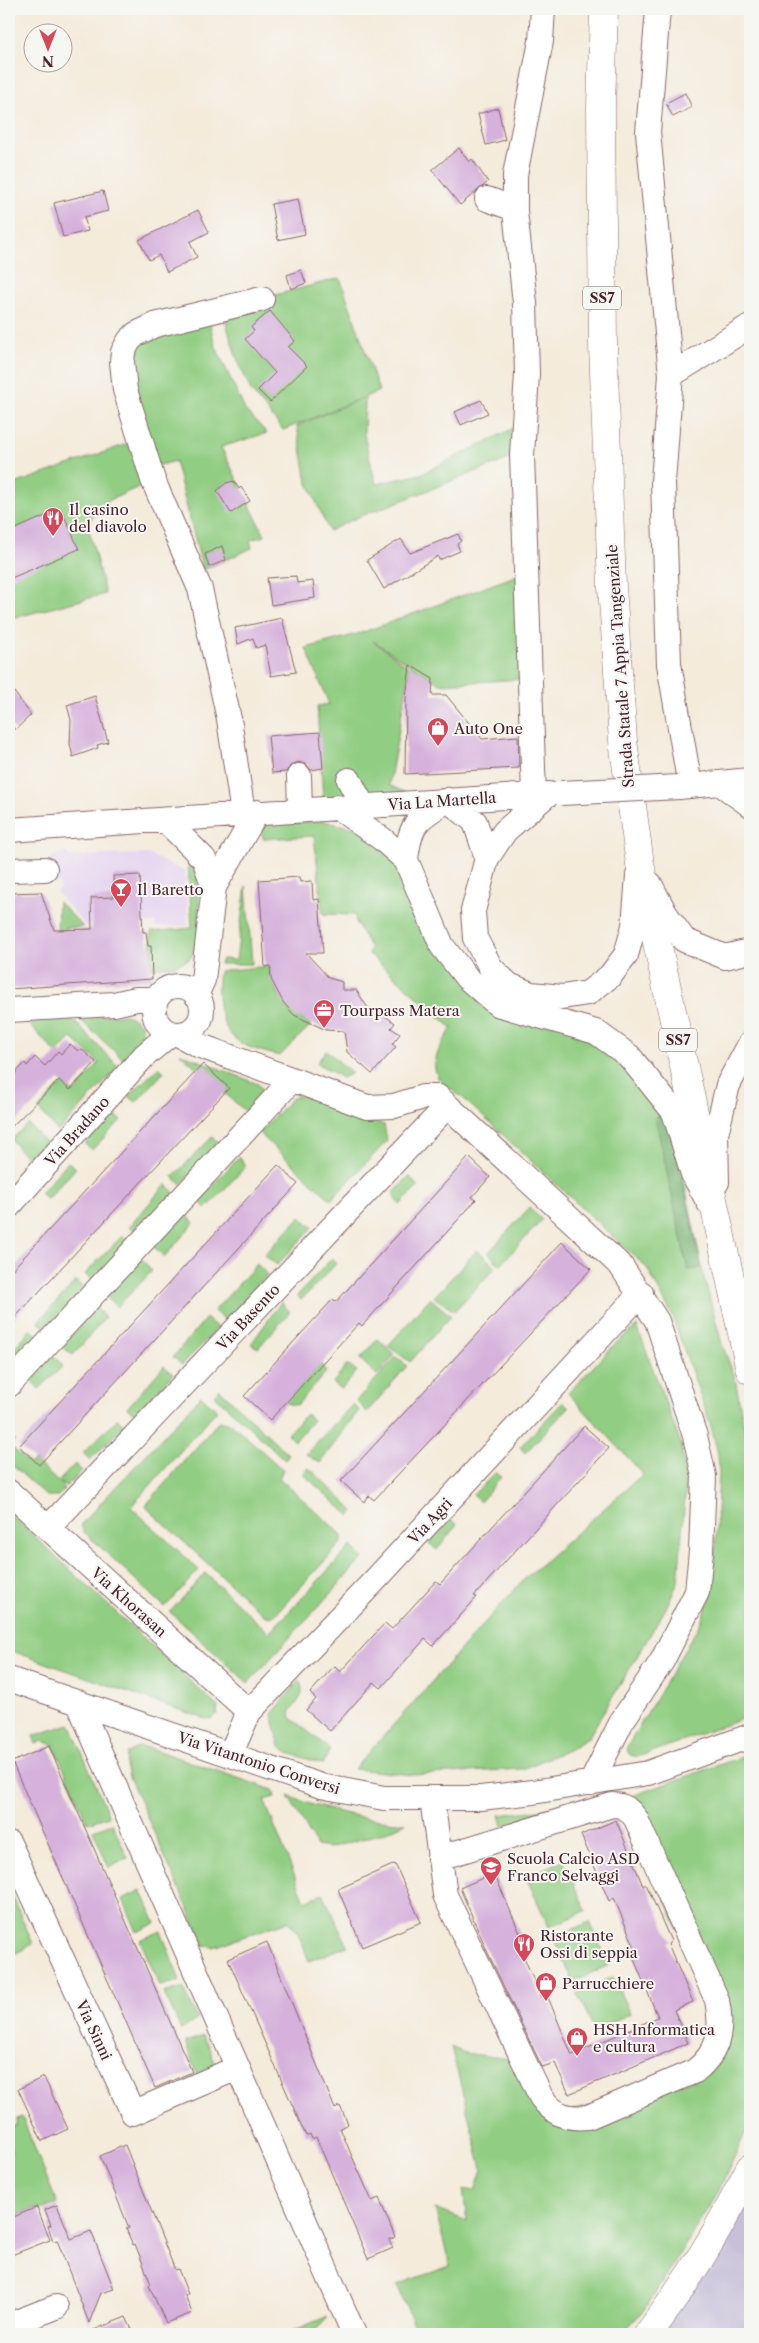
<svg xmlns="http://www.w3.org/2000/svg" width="759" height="2343" viewBox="0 0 759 2343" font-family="'Libre Caslon Text',serif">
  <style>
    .built { fill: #e5d3f1 }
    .industrial { fill: #c7c0d9 }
    .green { fill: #91cd82; stroke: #6e7656 }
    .forest { fill: #74b070; stroke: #5f684e }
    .building { fill: #d6b1dc }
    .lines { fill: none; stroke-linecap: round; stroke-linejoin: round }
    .minor-casing { stroke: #866669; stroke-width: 26 }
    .highway-casing { stroke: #866669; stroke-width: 29 }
    .minor { stroke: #fff; stroke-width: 24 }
    .highway { stroke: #fff; stroke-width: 28 }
    .minor-bridge-casing { stroke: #866669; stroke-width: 26; stroke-linecap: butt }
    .minor-bridge { stroke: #fff; stroke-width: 24 }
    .labels { text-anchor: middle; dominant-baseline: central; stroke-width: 4; stroke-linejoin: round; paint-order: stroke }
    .shield { fill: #f6f6f2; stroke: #7e6067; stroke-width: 1 }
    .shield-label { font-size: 14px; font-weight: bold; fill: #4a1f2b }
    .poi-label { font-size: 15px; fill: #4a1f2b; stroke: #f6f6f2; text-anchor: start }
    .street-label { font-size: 15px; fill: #4a1f2b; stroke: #f6f6f2 }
  </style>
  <rect width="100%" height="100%" fill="#f6f6f2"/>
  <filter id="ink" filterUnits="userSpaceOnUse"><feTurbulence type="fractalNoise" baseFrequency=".02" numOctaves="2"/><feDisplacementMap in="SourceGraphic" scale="10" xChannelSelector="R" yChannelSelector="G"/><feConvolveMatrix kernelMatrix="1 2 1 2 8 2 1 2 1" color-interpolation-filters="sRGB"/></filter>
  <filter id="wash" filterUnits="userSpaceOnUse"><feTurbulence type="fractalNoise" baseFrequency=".0096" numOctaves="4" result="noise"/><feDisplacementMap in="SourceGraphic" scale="20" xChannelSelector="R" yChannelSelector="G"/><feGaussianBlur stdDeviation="1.12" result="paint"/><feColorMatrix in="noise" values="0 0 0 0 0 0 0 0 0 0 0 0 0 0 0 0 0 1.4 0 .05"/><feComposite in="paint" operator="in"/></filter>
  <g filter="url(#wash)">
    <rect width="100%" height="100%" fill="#f4ebdb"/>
    <path class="built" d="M66,852L69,856L148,854L179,869H185L188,926L155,927V923L85,925L56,892L60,888L59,883L53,884L42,876L51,857Z"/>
    <path class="industrial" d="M750,2192V2334H646L733,2230Z"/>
    <path class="green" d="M340,278L379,391L365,397L364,435L376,484L421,474L516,427L512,458L356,518L329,531L307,481L297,426L362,398L283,430L251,391L236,356L222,309Z
      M207,312L215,345L245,410L267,433L221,447L265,536L250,540L252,548L203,570L175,461L149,468L129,341Z
      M130,443L145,484L97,506L88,526L105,594L9,619V486Z
      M526,572L523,679L440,684L373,641L410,668L389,785L406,793L323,798L317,706L329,704L306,648L361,633Z
      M324,821L358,829L383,848L405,879L436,952L618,1057L667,1114L678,1149L703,1274L722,1344L735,1378L750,1460V1716L638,1757L630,1755L626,1749L701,1622L713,1587L719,1474L718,1454L710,1423L671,1313L647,1268L463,1098C456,1092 445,1086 439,1079C427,1063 444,1041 452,1028L368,953L371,948L356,923L355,915L323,914L314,836L263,839L261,824Z
      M188,863H196C198,894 204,929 191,958L176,965L152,968L151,932L192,928Z
      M246,886L252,964H220L222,959L236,960Z
      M58,901L83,927L64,928L65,935L57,936Z
      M270,966C272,993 289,1011 311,1025L280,1056C265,1052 243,1048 232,1036C218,1020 216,992 219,971Z
      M125,1015C157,1024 138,1044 124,1060L76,1016Z
      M70,1017L119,1067L58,1132L38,1109L63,1083L74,1093L99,1063L72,1038L56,1053L25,1020Z
      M326,1050L352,1073L342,1078L317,1063Z
      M180,1053L258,1084L262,1090L260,1096L246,1112Z
      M159,1067L164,1072L136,1102L129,1096Z
      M306,1093L384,1125L387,1141L331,1200L259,1133L291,1099Z
      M114,1114L121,1120L92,1150L85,1144Z
      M28,1124L46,1143L30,1162L11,1140Z
      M212,1137L219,1143L181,1184L173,1177Z
      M239,1157L246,1166L206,1209L197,1198L209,1189Z
      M68,1162L76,1168L47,1199L40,1193Z
      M409,1176L418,1187L400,1205L393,1194Z
      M166,1184L174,1193L137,1235L129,1227Z
      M529,1208L542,1220L500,1265L488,1253Z
      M184,1211L194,1223L164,1257L153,1246Z
      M300,1217L313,1227L277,1265L264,1255Z
      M123,1235L129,1241L92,1280L85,1274Z
      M477,1250L496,1267L454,1311L434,1297Z
      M141,1258L152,1271L117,1307L106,1297Z
      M332,1258L336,1264L301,1300L297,1296Z
      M257,1264L268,1275L225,1320L214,1311Z
      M76,1281L85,1290L47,1329L38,1322Z
      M430,1298L451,1316L410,1362L388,1346Z
      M281,1302L290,1312L258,1348L251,1344Z
      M96,1308L105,1318L73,1355L61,1346Z
      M206,1318L218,1328L182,1365L173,1357Z
      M637,1326L681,1444L686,1484L678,1582L665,1610L588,1738L568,1750L522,1769L412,1775L354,1769L521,1582L643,1474L568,1393L617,1342Z
      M30,1330L41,1337L9,1369V1354Z
      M378,1339L395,1355L377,1375L360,1359Z
      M53,1355L63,1366L39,1389L29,1378Z
      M396,1357L407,1366L367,1412L356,1401Z
      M321,1364L326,1372L297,1405L284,1403Z
      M347,1365L357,1371L342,1389L333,1383Z
      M164,1366L173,1374L135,1414L127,1408Z
      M219,1389L289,1455L285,1460L214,1395Z
      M201,1396L217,1410L131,1507L199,1570L165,1607L83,1531L81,1524Z
      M563,1402L569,1407L525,1453L520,1447Z
      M353,1404L359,1410L320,1463L306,1454Z
      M306,1414L313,1420L295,1441L287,1434Z
      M117,1419L125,1425L90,1460L83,1453Z
      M219,1421L232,1424L283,1470L279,1478L342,1535V1542L276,1614L270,1617L264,1615L150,1511L146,1505Z
      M9,1435L15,1440L10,1446L30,1464L35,1461L58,1482L75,1464L82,1471L67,1486L60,1483L65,1489L58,1496H46L9,1462Z
      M309,1468L354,1511L350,1516L303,1474Z
      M496,1472L501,1477L480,1502L473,1495Z
      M9,1513L218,1707L217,1714L213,1718L205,1719L9,1650Z
      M450,1519L457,1524L437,1550L429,1543Z
      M351,1546L363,1558L248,1683L170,1612L205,1573L269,1633Z
      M299,1681C307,1693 298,1702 290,1711L291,1718L330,1749L323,1764L288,1753L280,1747L272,1714Z
      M70,1724L109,1816L88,1823L53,1744L42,1741L36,1744L33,1736Z
      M138,1747L150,1748L273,1790L275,1797L264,1800L305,1901L323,1894L348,1946L309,1961L298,1933L288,1921L214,1947L205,1946L129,1777L126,1766L127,1754Z
      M750,1754V2123L718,2192L648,2305L622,2334H418L397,2285L450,2266L435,2209L467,2221L463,2189L475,2191L482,2169L451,2047L464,2053L510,2059L526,2096L547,2117L694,2080L723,2034L623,1799Z
      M288,1796C326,1811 365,1819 406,1823L384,1833L329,1848L317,1846Z
      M599,1802L503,1826L500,1815Z
      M112,1823L128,1858L109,1868L93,1830Z
      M563,1860L586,1911L549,1927L526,1877Z
      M9,1888L33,1944L9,1957V1946L14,1943L9,1931Z
      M141,1890L156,1923L137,1932L123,1899Z
      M590,1922L609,1965L573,1981L553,1937Z
      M161,1931L180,1981L160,1986L140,1940Z
      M613,1977L630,2014L594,2029L577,1994Z
      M183,1987L198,2019L181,2030L164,1993Z
      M204,2036L217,2067L198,2076L185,2042Z
      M22,2117L57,2203L38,2210L36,2207L9,2219V2154L12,2152L9,2146V2125L15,2127L17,2119Z
      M328,2316L315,2331L317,2334H285Z"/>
    <path class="forest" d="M667,1114L702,1268L688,1270L655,1117Z"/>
    <g id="blocks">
      <path class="building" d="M685,93L692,107L673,117L666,103Z
        M498,108L505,140L486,145L478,114Z
        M459,148L469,162L472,159L488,182L460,205L432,170Z
        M103,191L108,211L84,217L88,231L63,237L54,203Z
        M298,199L305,234L278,240L271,204Z
        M198,210L209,232L190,242L197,257L167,272L159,255L149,260L139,240Z
        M301,270L306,283L291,289L287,275Z
        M270,311L295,341L288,347L307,366L270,402L258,390L275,373L245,339L254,331L251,327Z
        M481,400L488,413L461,425L455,412Z
        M234,481L239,489L241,487L250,501L231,513L217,491L226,483Z
        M61,509L79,549L9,579V532Z
        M458,534L461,541L457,544L460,551L439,560L438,556L384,589L367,560L401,539L410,553Z
        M222,546L226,560L209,567L205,554Z
        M296,576L297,583L313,581L315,598L271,605L267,578Z
        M282,618L296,672L271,676L265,645L256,648L253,638L238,644L235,628Z
        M410,665L433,679L432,695H446L482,739L518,736L519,768L405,774L406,699Z
        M9,685L31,715L15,730L9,721Z
        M95,696L108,742L97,745L98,748L73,757L70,744L71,720L67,705Z
        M320,732L323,768L311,770L306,764L298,762L291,765L286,772L272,773L268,736Z
        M140,875L143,932H146L148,946H151L152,979L9,989V893L41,892L54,930L92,929L91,898L114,897L113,876Z
        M299,877L300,882L312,881L313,900L319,899L323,953H306L329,978L342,982V990H356L368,1008L382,1014L395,1023L391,1028L400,1034L392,1044L396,1047L372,1074L347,1052L344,1031L326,1030L294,1015L283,1002L271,979L270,966L265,967L259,880Z
        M70,1044L78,1051L80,1048L96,1062L70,1090L59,1080L9,1129V1080L25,1063L27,1066L35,1057L45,1066L58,1051L61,1054Z
        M203,1064L229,1088L9,1324V1273Z
        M469,1157L490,1177L472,1197L476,1200L362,1326L359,1323L270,1420L244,1396L333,1299L336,1302Z
        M278,1165L298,1184L39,1465L19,1446Z
        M562,1242L591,1269L374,1500L369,1496L364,1502L341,1481Z
        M584,1426L609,1448L474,1596L477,1597L433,1646L425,1639L381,1688L374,1682L330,1731L306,1710L316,1699L310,1693L334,1666L340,1672L385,1623L392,1629L436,1581L440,1584Z
        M49,1746L192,2072L155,2088L12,1762Z
        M616,1820L643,1886L646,1884L671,1941L668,1944L693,2002L674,2010L688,2043L569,2094L555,2063L542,2067L488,1953L460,1888L494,1873L522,1938L517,1941L541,1997L547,1995L572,2055L658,2017L633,1957L638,1955L614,1898L609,1901L581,1835Z
        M395,1864L421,1922L362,1947L338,1889Z
        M267,1942L335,2109L340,2106L348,2124L340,2128L351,2154L372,2201L379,2198L395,2237L389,2240L393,2248L368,2259L316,2137L312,2139L310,2134L306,2136L228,1959Z
        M44,2077L68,2129L42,2141L18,2089Z
        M125,2145L175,2270L178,2269L188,2294L185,2295L192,2313L166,2323L149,2286L151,2284L135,2244L133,2245L126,2229L129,2228L100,2156Z
        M57,2205L71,2239L91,2231L114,2289L101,2293L89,2323L57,2240L53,2241L48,2226L51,2225L45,2210Z
        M37,2207L50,2240L9,2256V2219Z
        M126,2317L134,2334H84Z"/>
    </g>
  </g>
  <g filter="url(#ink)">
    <use href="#blocks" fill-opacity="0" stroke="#866669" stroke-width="1"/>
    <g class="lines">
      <g class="minor-casing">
        <path id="minor" d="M658,9L648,132L671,375
          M487,199L515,209
          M299,776L300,810
          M349,780L363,806
          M721,784L750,805
          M690,786L669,664L663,482L671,375L750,326
          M679,787L750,780
          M534,795L522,455L527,374L525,303L515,211V175L541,41L543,9
          M337,807L382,839L406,860L442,946L467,978L497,1004L596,1032L629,1056L674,1112L693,1174L709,1203
          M243,814L229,719L200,589L153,480L125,390L122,362L123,352L129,341L136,334L155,325L262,299
          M165,820L204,859L214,887
          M9,830L549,794
          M487,858L505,831L548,794
          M406,860C410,823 417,818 448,800L475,822L487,858L473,911L475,938L491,968L509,985L531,994L562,997L588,993L610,976L626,955L634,926L638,876
          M9,870L45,869
          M650,884L665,913L684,940L725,957L750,951
          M154 1010a24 24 0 1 1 48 0a24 24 0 1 1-48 0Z
          M196,995L203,980L214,887L257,812
          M9,1010L114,1004L136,999H156
          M178,1034L198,1045L367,1107L394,1106L423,1097H438L621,1266L657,1321L695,1436L704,1476L701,1551L697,1592L662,1661L622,1721L591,1783
          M717,1182L716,1134L728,1085L750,1044
          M9,1206L144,1056L171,1033
          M9,1385L292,1080
          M9,1492L249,1712
          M48,1528L447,1106
          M9,1679L321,1786L384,1798H481L533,1792L648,1773L750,1736
          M78,1702L354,2334
          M230,1755L249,1712L377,1578L641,1293
          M432,1799L445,1895L541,2097C554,2115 566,2119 588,2117L695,2071C719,2052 723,2030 717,2000L636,1819C629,1809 624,1805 612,1805L439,1858
          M9,1843L133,2113L237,2068
          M9,2325L56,2307"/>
      </g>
      <g class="highway-casing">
        <path id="highway" d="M604,9L601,108L603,345L612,587L623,741L640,864L750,1370
          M648,2334C688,2282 721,2227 750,2168"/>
      </g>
      <use href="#minor" class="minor"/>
      <use href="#highway" class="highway"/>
      <g class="minor-bridge-casing">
        <path id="minor-bridge" d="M561,793L679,787"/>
      </g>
      <use href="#minor-bridge" class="minor-bridge"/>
    </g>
  </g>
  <defs>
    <g id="restaurant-pin" transform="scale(1.125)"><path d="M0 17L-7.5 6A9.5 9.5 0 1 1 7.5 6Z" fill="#d1495b" stroke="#f6f6f2"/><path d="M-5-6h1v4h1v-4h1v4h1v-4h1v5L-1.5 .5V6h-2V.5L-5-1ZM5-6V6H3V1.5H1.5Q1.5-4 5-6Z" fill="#fff"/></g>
    <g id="shop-pin" transform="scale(1.125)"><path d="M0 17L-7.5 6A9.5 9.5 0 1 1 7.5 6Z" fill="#d1495b" stroke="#f6f6f2"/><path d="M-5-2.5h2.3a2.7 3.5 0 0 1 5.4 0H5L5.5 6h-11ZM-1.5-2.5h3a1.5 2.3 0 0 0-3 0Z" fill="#fff"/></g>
    <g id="bar-pin" transform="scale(1.125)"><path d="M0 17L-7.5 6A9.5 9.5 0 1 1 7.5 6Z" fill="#d1495b" stroke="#f6f6f2"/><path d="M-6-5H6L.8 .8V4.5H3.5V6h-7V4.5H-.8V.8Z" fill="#fff"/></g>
    <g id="office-pin" transform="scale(1.125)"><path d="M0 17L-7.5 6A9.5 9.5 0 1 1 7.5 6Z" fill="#d1495b" stroke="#f6f6f2"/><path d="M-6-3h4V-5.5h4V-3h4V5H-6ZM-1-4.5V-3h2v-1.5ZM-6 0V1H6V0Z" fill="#fff"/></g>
    <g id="school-pin" transform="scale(1.125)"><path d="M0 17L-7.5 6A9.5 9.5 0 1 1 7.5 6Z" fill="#d1495b" stroke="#f6f6f2"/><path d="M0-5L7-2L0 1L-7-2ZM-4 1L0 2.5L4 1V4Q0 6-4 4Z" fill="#fff"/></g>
  </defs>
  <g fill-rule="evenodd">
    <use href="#restaurant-pin" x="53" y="518"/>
    <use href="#shop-pin" x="438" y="728"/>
    <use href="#bar-pin" x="121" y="889"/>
    <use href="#office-pin" x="324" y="1010"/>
    <use href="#school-pin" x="491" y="1867"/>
    <use href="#restaurant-pin" x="524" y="1944"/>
    <use href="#shop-pin" x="546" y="1983"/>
    <use href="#shop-pin" x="577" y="2038"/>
  </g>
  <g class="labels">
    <g class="shield">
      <rect x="583" y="286.5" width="38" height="23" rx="4"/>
      <rect x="659" y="1028.5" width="38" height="23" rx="4"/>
    </g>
    <g class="shield-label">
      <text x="602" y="298">SS7</text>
      <text x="678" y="1040">SS7</text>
    </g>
    <g class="poi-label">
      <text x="69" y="509">Il casino<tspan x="69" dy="17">del diavolo</tspan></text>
      <text x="454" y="728">Auto One</text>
      <text x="137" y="889">Il Baretto</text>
      <text x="340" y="1010">Tourpass Matera</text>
      <text x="507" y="1858">Scuola Calcio ASD<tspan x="507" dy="17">Franco Selvaggi</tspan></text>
      <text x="540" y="1935">Ristorante<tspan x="540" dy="17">Ossi di seppia</tspan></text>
      <text x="562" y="1983">Parrucchiere</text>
      <text x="593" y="2029">HSH Informatica<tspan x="593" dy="17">e cultura</tspan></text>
    </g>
    <g class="street-label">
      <text transform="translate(620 666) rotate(-94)">Strada Statale 7 Appia Tangenziale</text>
      <text transform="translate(442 801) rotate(-4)">Via La Martella</text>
      <text transform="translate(77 1131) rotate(-48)">Via Bradano</text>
      <text transform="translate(248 1317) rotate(-47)">Via Basento</text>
      <text transform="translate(430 1521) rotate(-47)">Via Agri</text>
      <text transform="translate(129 1602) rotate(42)">Via Khorasan</text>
      <text transform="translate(259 1763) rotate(18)">Via Vitantonio Conversi</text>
      <text transform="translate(94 2030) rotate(65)">Via Sinni</text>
    </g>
  </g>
  <rect width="759" height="2343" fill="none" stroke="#f6f6f2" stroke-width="30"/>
  <g transform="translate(48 48) rotate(180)"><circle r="24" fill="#f6f6f2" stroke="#b1a0a2"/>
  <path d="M0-4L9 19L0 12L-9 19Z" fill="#d1495b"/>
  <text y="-8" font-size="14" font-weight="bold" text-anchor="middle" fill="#4a1f2b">N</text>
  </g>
</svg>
